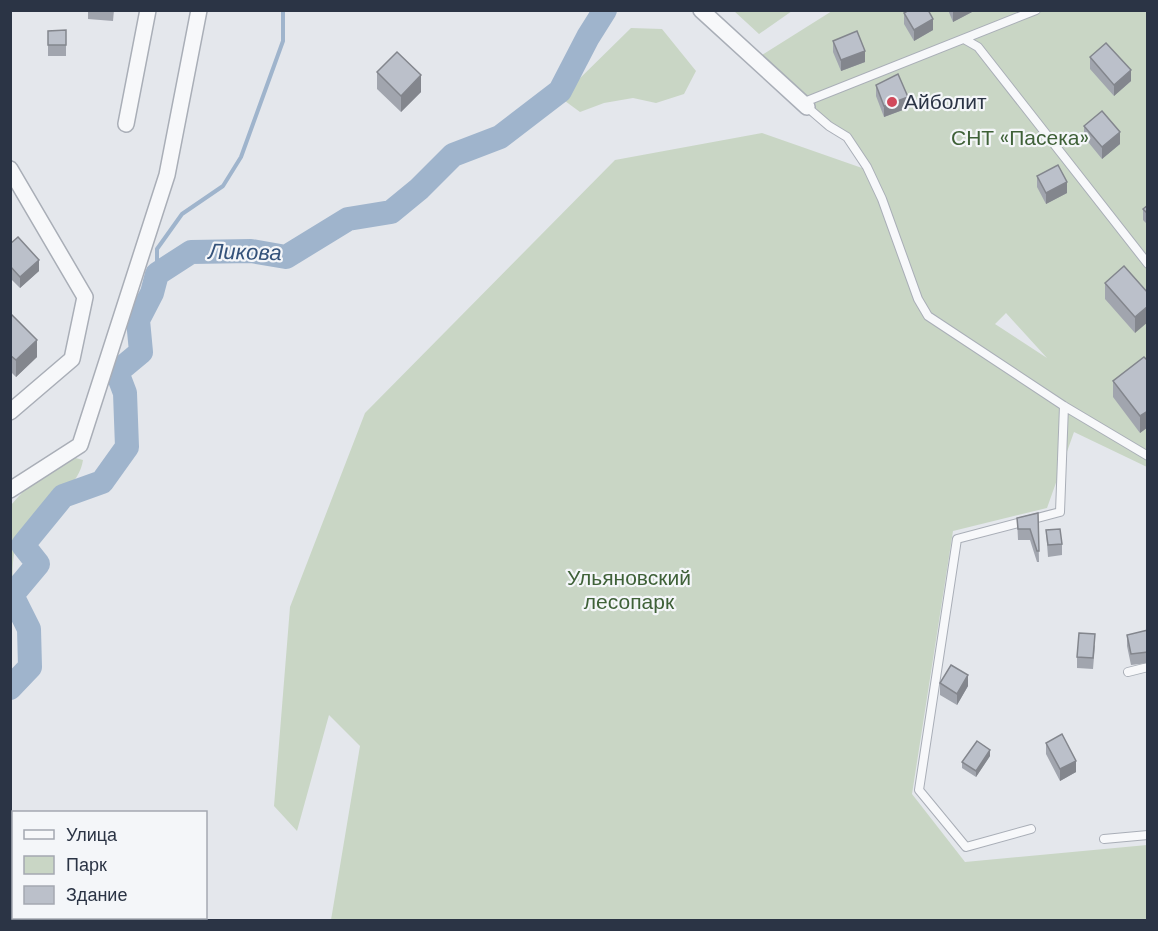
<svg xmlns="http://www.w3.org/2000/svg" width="1158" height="931" viewBox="0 0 1158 931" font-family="'DM Sans',sans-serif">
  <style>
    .green { fill: #c9d6c5; fill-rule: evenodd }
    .water { fill: #9fb4cc }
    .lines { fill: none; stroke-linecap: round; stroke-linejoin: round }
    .stream { stroke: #9fb4cc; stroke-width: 4 }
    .river { stroke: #9fb4cc; stroke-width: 24 }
    .service-casing { stroke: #a9aeb7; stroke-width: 10 }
    .minor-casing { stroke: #a9aeb7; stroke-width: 18 }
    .service { stroke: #f7f8fa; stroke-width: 8 }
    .minor { stroke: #f7f8fa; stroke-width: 15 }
    .wall { fill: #a1a5ae }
    .shaded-wall { fill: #83868d }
    .building { fill: #bbc0ca; stroke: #83868d; stroke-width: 1.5 }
    .poi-dot { fill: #d1495b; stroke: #f4f6f9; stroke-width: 2 }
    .labels { text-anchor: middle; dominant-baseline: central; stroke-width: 4.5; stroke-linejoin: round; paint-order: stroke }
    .poi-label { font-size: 21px; fill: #2b3445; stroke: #f4f6f9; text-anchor: start }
    .park-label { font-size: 21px; fill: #3f6138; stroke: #f4f6f9 }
    .water-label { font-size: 22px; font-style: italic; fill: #34527a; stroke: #f4f6f9 }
  </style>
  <rect width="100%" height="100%" fill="#e4e7ec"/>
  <path class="green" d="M734,11H792L759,34Z
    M832,11H1147V467L1074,432L1047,508L953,531L912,794L965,862L1147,845V920H331L360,746L329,715L297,831L274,806L290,607L365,413L615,160L762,133L862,168L870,163L762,55ZM1006,313L1047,358L995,324Z
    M631,28L662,29L696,71L684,94L656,103L633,98L604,103L580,112L565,101L573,85Z
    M72,457L83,460C78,492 43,501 26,524C8,548 13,581 14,609L11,615V505L27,487Z"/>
  <path class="water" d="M71,918H195L200,920H71Z"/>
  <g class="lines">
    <path class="stream" d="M157,274V249L182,214L223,186L241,157L283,41V10"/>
    <path class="river" d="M10,688L30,667L29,629L12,595L38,564L23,545L63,496L102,482L127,447L125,393L117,372L141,352L138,320L152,293L157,274L191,252L251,251L286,257L348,219L391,212L419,189L453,155L500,137L560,91L588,37L605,10"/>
    <g class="service-casing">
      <path id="service" d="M964,39L978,47L1148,264
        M802,103L1036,10
        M807,107L829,126L847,137L867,167L882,199L918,299L928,316L1064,406L1148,456
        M1128,672L1148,667
        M1031,829L966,847L919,790L957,539L1060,512L1064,406
        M1104,839L1148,835"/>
    </g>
    <g class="minor-casing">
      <path id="minor" d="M701,10L807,107
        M126,124L148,10
        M10,169L85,297L72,359L10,412
        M10,490L80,445L167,175L199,10"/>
    </g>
    <use href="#service" class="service"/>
    <use href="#minor" class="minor"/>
  </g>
  <path class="wall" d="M88,10H114L113,21L88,19Z
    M948,10H972V12L953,22Z
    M904,13L933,30L914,41L904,24Z
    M66,30V56H48V31Z
    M833,41L865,62L841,71L833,52Z
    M1090,57L1131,81L1114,96L1090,69Z
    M377,72L421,92L401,112L377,89Z
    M876,85L908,108L884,117L876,96Z
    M1084,126L1120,144L1102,159L1084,137Z
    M1037,176L1067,193L1046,204L1037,187Z
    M1148,205V225L1143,220V209Z
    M10,244L39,271L20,288L10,278Z
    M1105,283L1148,293L1135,333L1105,299Z
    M10,313L37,357L16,377L10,371Z
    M1148,361V427L1140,433L1113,397V381Z
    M1038,513L1039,562H1037L1030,540H1018L1017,518Z
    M1046,530L1062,544V555L1048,557Z
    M1148,630V663L1131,665L1127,646V635Z
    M1095,645L1093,669L1077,668V657Z
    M940,683L968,686L957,705L940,695Z
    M1046,743L1076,772L1060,781L1046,754Z
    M990,756L976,777L962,768V762Z"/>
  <path class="shaded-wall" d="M953,10H972V12L953,22Z
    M933,19V30L914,41V30Z
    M865,51V62L841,71V60Z
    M1131,70V81L1114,96V85Z
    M421,75V92L401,112V96Z
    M908,97V108L884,117V106Z
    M1120,132V144L1102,159V147Z
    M1067,182V193L1046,204V193Z
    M39,260V271L20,288V277Z
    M1148,306V322L1135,333V317Z
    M37,340V357L16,377V360Z
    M1148,411V427L1140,433V416Z
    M968,675V686L957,705V694Z
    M990,750V756L976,777V771Z
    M1076,761V772L1060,781V769Z"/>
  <path class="building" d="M909,10H928L933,19L914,30L904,13Z
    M66,30V45H48V31Z
    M857,31L865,51L841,60L833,41Z
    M1106,43L1131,70L1114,85L1090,57Z
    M397,52L421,75L401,96L377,72Z
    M898,74L908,97L884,106L876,85Z
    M1102,111L1120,132L1102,147L1084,126Z
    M1058,165L1067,182L1046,193L1037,176Z
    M1148,205V214L1143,209Z
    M18,237L39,260L20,277L10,266V244Z
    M1124,266L1148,293V306L1135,317L1105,283Z
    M10,313L37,340L16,360L10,355Z
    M1144,357L1148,361V411L1140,416L1113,381Z
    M1038,513L1039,551H1037L1030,529H1018L1017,518Z
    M1060,529L1062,544L1048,545L1046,530Z
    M1148,630V652L1131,654L1127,635Z
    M1079,633L1095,634L1093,658L1077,657Z
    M951,665L968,675L957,694L940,683Z
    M1062,734L1076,761L1060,769L1046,743Z
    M977,741L990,750L976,771L962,762Z"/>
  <circle class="poi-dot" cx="892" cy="102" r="6"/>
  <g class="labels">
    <g class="poi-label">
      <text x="904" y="102">Айболит</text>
    </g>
    <g class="park-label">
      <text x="1020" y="138">СНТ «Пасека»</text>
      <text x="629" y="578">Ульяновский<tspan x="629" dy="24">лесопарк</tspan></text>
    </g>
    <g class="water-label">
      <text transform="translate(245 252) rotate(1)">Ликова</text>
    </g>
  </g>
  <rect width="1158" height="931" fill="none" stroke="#2b3445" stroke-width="24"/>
  <rect x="12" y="811" width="195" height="108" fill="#f4f6f9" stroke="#a4a8b1" stroke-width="1.5"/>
  <rect x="24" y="830" width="30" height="9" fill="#f7f8fa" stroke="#a4a8b1" stroke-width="1.5"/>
  <text x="66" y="841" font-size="18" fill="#2b3445">Улица</text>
  <rect x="24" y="856" width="30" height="18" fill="#c9d6c5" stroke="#a4a8b1" stroke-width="1.5"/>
  <text x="66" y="871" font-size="18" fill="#2b3445">Парк</text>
  <rect x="24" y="886" width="30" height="18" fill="#bbc0ca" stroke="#a4a8b1" stroke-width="1.5"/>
  <text x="66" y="901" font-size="18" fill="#2b3445">Здание</text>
</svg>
